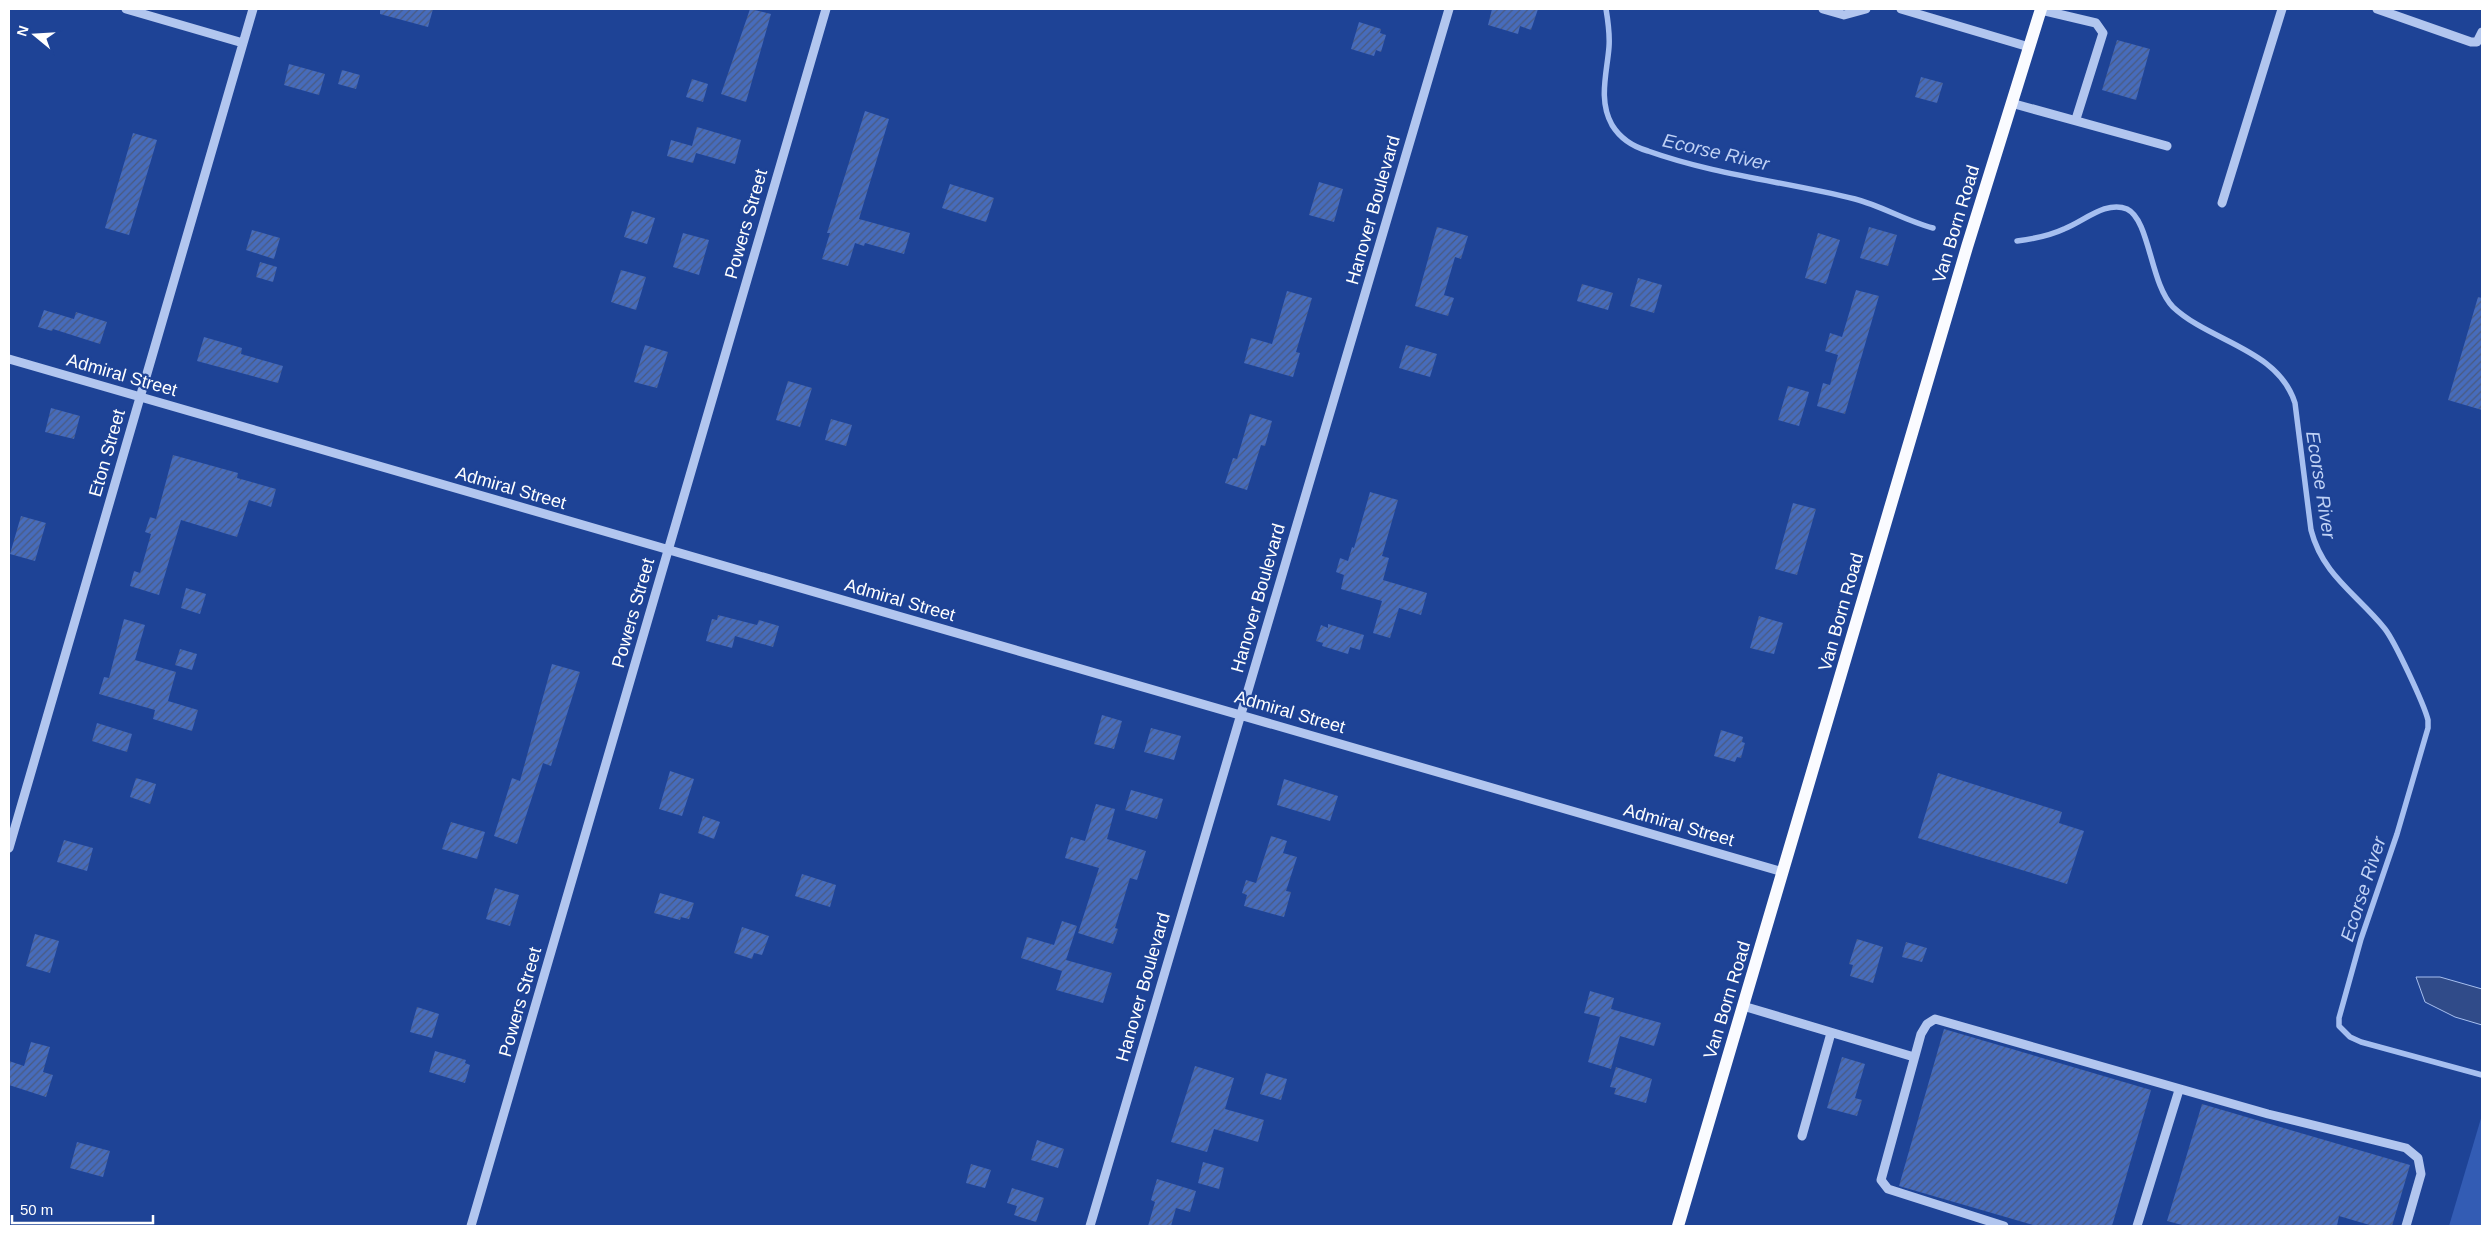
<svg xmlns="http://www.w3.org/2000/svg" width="2491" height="1235" viewBox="0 0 2491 1235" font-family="Arial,sans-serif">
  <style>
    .grass { fill: #335cb4 }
    .water { fill: #304b89; stroke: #a6bff0 }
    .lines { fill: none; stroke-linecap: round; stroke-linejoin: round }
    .stream { stroke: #a6bff0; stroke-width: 5.5 }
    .building { fill: url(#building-hatch) }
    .minor { stroke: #b2c6ef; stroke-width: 9 }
    .major { stroke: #fafbff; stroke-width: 12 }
    .labels { text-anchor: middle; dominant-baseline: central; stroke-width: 4.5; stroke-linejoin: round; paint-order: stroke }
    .street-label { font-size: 18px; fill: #fff; stroke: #1e4396 }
    .water-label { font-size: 19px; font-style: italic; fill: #bfd1f5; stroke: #1e4396 }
  </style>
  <defs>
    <pattern id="building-hatch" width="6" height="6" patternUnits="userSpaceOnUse" patternTransform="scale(1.25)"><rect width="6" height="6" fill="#476cbc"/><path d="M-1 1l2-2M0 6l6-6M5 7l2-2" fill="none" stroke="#4a5a7e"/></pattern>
  </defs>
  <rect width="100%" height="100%" fill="#1e4396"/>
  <path class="grass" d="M2482,1115V1226H2449Z"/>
  <path class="water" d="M2416,977H2440L2482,989V1025L2455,1017L2425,1002Z"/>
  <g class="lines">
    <path class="stream" d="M1606,9C1608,21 1610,34 1609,47C1607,73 1598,100 1612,125C1620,138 1634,147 1648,151C1715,175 1787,182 1855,199C1882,206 1906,221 1933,228
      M2017,241C2033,239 2049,236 2064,229C2083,222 2106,200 2127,209C2150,220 2150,284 2173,307C2210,342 2278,349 2295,403L2311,530C2323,576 2357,594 2385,629C2395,642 2424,704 2428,720V728L2397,834L2361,939L2339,1018V1026L2350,1037L2361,1042L2482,1075"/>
  </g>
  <path class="building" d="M380,9H433L428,27L380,14Z
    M750,9L771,14L746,102L721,94Z
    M1492,9H1538L1531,30L1520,26L1518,34L1488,25Z
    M1359,22L1381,29L1380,33L1386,35L1381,52L1376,50L1374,56L1351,49Z
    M2117,40L2150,49L2136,100L2102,90Z
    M289,64L325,74L319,95L284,85Z
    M342,70L360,75L356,89L338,84Z
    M1921,77L1943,83L1937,103L1915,97Z
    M692,79L708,84L703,102L686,97Z
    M865,111L889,119L859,219L910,233L904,254L865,243L864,246L855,243L848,266L822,259L830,233H827Z
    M697,127L741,140L735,164L696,153L693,163L667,156L671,140L692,146Z
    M133,133L157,140L129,235L105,228Z
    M1319,182L1343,189L1334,222L1309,215Z
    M950,184L994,198L986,222L942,208Z
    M632,211L655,218L647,244L624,237Z
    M1437,227L1468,236L1461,259L1455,257L1444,295L1454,298L1448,316L1415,306Z
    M1869,227L1897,235L1888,266L1860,258Z
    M252,230L280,238L274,259L246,250Z
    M683,233L709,240L699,275L673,267Z
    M1818,233L1840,240L1826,284L1805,278Z
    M260,262L277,267L273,282L256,277Z
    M621,270L646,277L636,310L611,302Z
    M1638,278L1662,285L1654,313L1630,306Z
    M1582,284L1613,293L1608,310L1577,301Z
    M1856,290L1879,296L1845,414L1817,406L1823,383L1830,385L1838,355L1825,351L1830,333L1842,337Z
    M1287,291L1312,298L1296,352L1300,353L1293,377L1244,363L1251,338L1272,344Z
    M2478,297L2482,298V410L2448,400Z
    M44,310L74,319L76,312L107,322L100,344L53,329L52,331L38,327Z
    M204,337L242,348L241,354L283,366L278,383L197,361Z
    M645,345L668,352L657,388L634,382Z
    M1406,345L1437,354L1430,377L1399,368Z
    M788,381L812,388L800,427L776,420Z
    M1788,386L1809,392L1799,426L1778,420Z
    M51,408L80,416L74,439L45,432Z
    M1250,414L1272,421L1265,446L1261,445L1247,490L1225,483L1233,458L1237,459Z
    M831,419L852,425L846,446L825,440Z
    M173,455L238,473L237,478L276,489L271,507L249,500L237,537L181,520L159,595L130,586L134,571L140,573L151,534L145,532L150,517L156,519Z
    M1370,492L1398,500L1382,556L1389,558L1383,580L1427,593L1421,615L1399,608L1390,638L1373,633L1382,601L1341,589L1344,575L1336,572L1340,558L1348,561L1352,547L1354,548Z
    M1793,503L1816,509L1797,575L1775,569Z
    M21,516L46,523L35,561L10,554Z
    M186,588L206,594L200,614L181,608Z
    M718,615L757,625L759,620L779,626L773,647L735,636L732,648L706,641L712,619L717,620Z
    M1759,616L1783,623L1774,654L1750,648Z
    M124,619L145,625L135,660L176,672L168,701L198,710L192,731L153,719L155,710L99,694L104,677L109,678Z
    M1328,624L1364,635L1360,650L1350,647L1348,654L1322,646L1323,643L1316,641L1321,625L1328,628Z
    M180,649L197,654L192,670L175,665Z
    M552,664L580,672L551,766L543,763L517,844L494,836L512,778L520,781Z
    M1102,715L1122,721L1114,749L1094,744Z
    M97,723L132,734L127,752L92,741Z
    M1151,728L1181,736L1174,760L1144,752Z
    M1721,730L1743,737L1742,742L1745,743L1741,758L1737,757L1735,762L1714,756Z
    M670,771L694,779L682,816L659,809Z
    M1938,773L2062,812L2059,823L2084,831L2067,884L1918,838Z
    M136,778L156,784L150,804L130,797Z
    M1284,779L1338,796L1330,821L1277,805Z
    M1131,790L1163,799L1157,819L1125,810Z
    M1096,804L1115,809L1107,839L1146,851L1137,880L1130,878L1115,928L1118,929L1113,944L1078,933L1099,868L1065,858L1071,837L1085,841Z
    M703,816L720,822L714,839L698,833Z
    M451,822L485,832L477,859L442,849Z
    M1271,836L1287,841L1283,853L1297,857L1286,891L1291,892L1284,917L1244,906L1247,895L1242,893L1246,880L1256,883Z
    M64,840L93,848L87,871L57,862Z
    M802,874L836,885L830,907L795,896Z
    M495,888L519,895L510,926L486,919Z
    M660,893L694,903L689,919L681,917L680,920L654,913Z
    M1062,921L1077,926L1066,960L1112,973L1103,1003L1056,990L1062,971L1021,958L1027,937L1054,945Z
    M742,927L769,936L762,955L754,953L752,959L734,953Z
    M35,934L59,941L50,973L26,966Z
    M1857,939L1883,947L1873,983L1850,976L1853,965L1849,964Z
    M1906,942L1927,948L1922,962L1902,957Z
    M1590,991L1614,998L1611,1009L1661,1023L1654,1046L1620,1036L1611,1069L1588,1062L1600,1017L1584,1013Z
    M417,1007L439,1014L432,1038L410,1032Z
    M1944,1029L2151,1090L2112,1226H2037L1899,1186Z
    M31,1042L50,1047L43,1072L53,1075L46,1097L9,1085V1061L24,1066Z
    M435,1051L466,1060L465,1063L470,1065L465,1083L429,1072Z
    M1842,1057L1865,1064L1855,1098L1862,1100L1857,1116L1827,1108Z
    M1195,1066L1234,1078L1225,1109L1264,1120L1258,1142L1214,1129L1207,1152L1171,1142Z
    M1616,1067L1652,1079L1646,1103L1614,1094L1616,1088L1610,1087Z
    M1266,1073L1287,1079L1281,1100L1260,1094Z
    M2202,1104L2410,1165L2392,1226H2373L2339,1216L2337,1226H2186L2167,1221Z
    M1037,1140L1064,1149L1058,1168L1031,1160Z
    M77,1142L110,1151L103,1177L70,1168Z
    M1203,1162L1224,1168L1219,1189L1198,1183Z
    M971,1164L991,1170L985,1188L966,1183Z
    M1157,1179L1196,1191L1190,1212L1176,1208L1171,1226H1148L1155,1202L1151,1200Z
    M1012,1188L1044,1198L1036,1222L1014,1215L1017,1206L1007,1203Z"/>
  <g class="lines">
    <path class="minor" d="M126,9L243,43
      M1823,9L1844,15L1866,9
      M1901,9L2029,47
      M2377,9L2471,42H2477L2482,32
      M2041,10L2096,23L2103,33L2076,119
      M2011,103L2167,146
      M2222,203L2282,9
      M9,359L1783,872
      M9,848L253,9
      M1743,1006L1914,1057
      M1802,1136L1831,1033
      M471,1226L826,9
      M1090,1226L1449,9
      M2004,1226L1888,1189L1881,1180L1921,1034L1927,1024L1935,1019L2268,1114L2406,1148L2418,1158L2421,1174L2406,1226
      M2137,1226L2179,1090"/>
    <path class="major" d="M1678,1226L1967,247L2041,9"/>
  </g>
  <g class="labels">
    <g class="street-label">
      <text transform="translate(1373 210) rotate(-74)">Hanover Boulevard</text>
      <text transform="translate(746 224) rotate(-74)">Powers Street</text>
      <text transform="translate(1956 224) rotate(-73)">Van Born Road</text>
      <text transform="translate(122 375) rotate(16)">Admiral Street</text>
      <text transform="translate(107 453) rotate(-74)">Eton Street</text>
      <text transform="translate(511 488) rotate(16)">Admiral Street</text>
      <text transform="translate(1258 598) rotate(-74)">Hanover Boulevard</text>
      <text transform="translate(900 600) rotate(16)">Admiral Street</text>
      <text transform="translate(1841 612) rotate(-74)">Van Born Road</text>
      <text transform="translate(633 613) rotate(-74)">Powers Street</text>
      <text transform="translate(1290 712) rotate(16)">Admiral Street</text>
      <text transform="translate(1679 825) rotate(16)">Admiral Street</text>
      <text transform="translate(1143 987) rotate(-74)">Hanover Boulevard</text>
      <text transform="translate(1727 1000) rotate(-73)">Van Born Road</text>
      <text transform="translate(520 1002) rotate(-74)">Powers Street</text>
    </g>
    <g class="water-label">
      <text transform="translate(1716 152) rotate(13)">Ecorse River</text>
      <text transform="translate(2321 485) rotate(81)">Ecorse River</text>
      <text transform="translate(2363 889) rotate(-72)">Ecorse River</text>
    </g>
  </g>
  <rect width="2491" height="1235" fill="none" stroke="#ffffff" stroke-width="20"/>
  <g transform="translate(35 35) rotate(288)" stroke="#1e4396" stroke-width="4" paint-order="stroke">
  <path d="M0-4L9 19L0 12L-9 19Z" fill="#ffffff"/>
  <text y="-8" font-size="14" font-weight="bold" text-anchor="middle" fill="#ffffff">N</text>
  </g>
  <path d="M12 1215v8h141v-8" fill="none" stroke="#ffffff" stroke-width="2.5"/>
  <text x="20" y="1215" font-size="15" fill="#ffffff" stroke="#1e4396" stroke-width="4" paint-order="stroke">50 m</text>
</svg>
